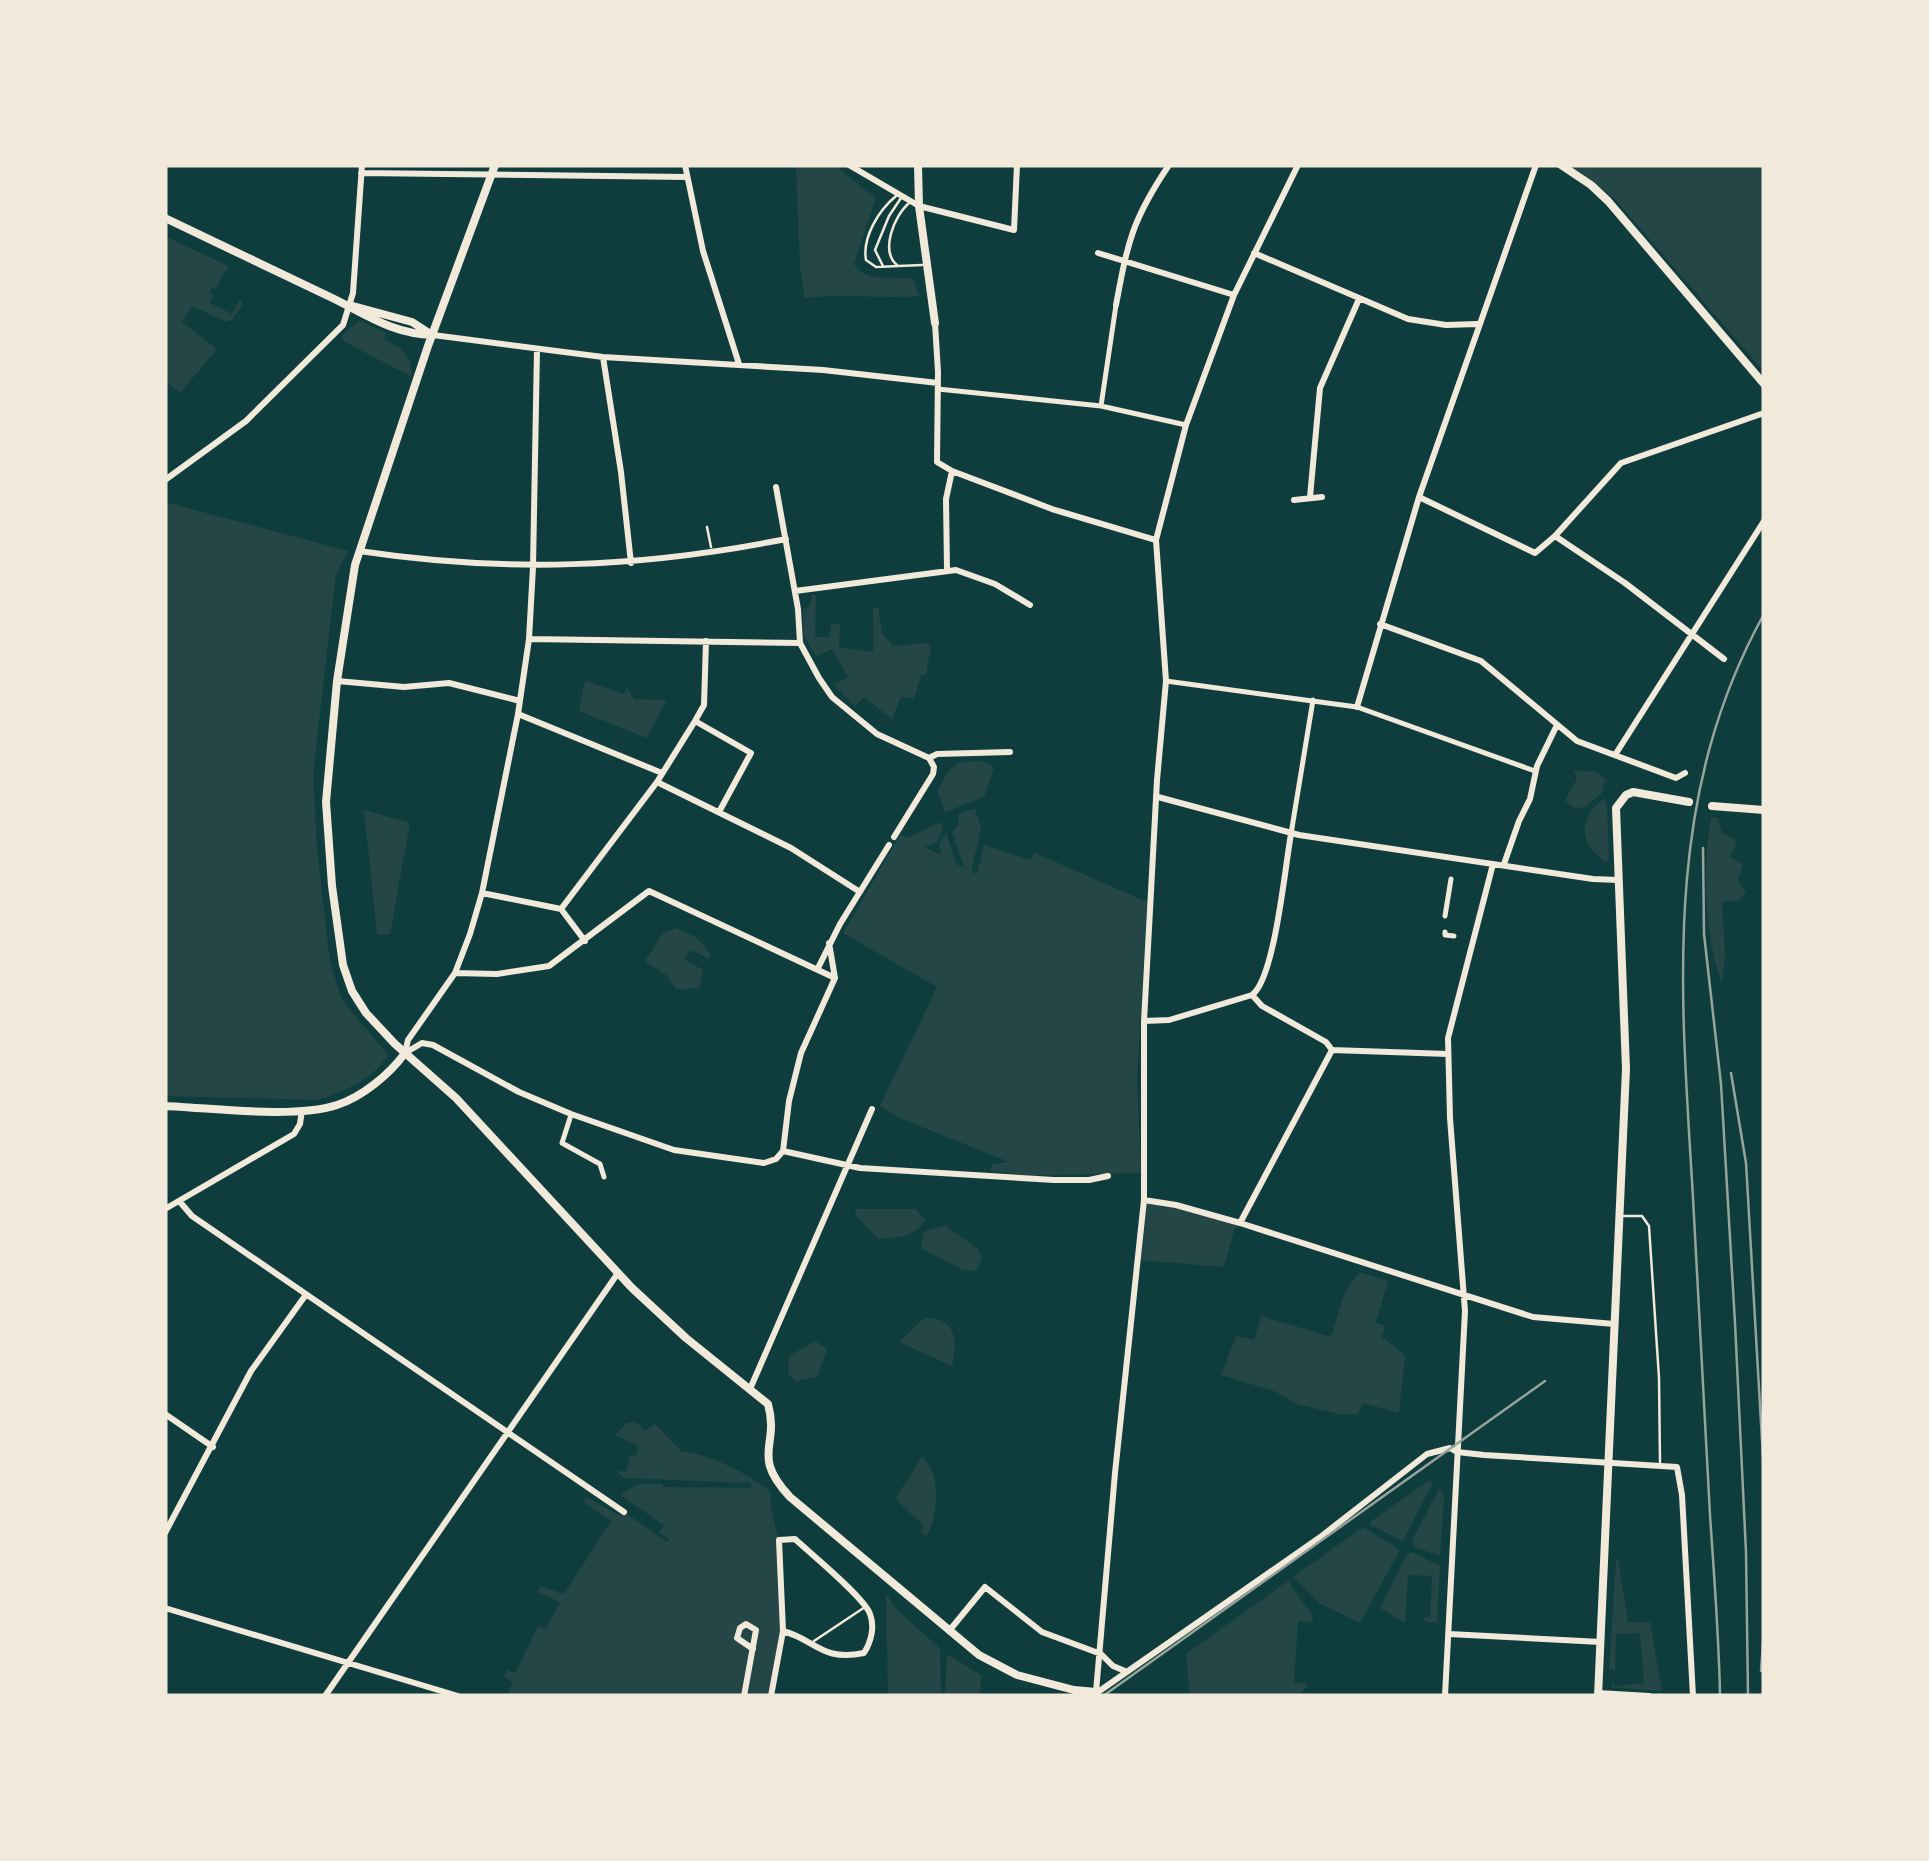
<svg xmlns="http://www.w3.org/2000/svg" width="1929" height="1861" viewBox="0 0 1929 1861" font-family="Literata,serif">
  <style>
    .green { fill: #244646 }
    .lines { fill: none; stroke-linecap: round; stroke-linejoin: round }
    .service { stroke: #f1e9da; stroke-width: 2.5 }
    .pedestrian { stroke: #f1e9da; stroke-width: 5 }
    .minor { stroke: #f1e9da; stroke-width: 6 }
    .tertiary { stroke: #f1e9da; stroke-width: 8 }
    .tram { stroke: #97a49c; stroke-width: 2.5 }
    .rail { stroke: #97a49c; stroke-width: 2.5 }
  </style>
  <rect width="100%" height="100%" fill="#0f3d3e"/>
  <path class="green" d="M796,165H834L876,198L854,264C867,284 892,275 913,279L919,296C881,299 844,293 805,298L800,268Z
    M1568,165H1764V372L1614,198Z
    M165,236L228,266L216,289L212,287L209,292L213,295L210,303L232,314L240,299L243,303L232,320L226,322L192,306L182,322L217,349L180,393L165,381Z
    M360,320L386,333L384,340C404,348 411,354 412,377L343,341L342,335Z
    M165,502L348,551L336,574L313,774L317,849L330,962L342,1000L388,1055C374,1079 343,1092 318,1100L165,1096Z
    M812,594L816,596L815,637H830L831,625L840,623L839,647L873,652V608H878L882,633L893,646L928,643L931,647L926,675H921L914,699L901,697L892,719L864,697L855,707L834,685L848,677L832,649L816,657L804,636L803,609L810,606Z
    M585,681L624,694L627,687L634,699L667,700L647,738L579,711Z
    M982,761L994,767L984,797L945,812L937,791C952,765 952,761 982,761Z
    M1574,770L1596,772L1605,779L1602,793L1583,808L1573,807L1565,800L1577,779Z
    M1603,799L1607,803L1609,859L1606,862C1578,842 1578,820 1603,799Z
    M975,808L981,829L971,872L977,874L984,845L1031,860L1035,853L1147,902L1137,1079L1141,1173L1015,1176L1014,1173L990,1171L993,1164L1009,1162L902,1119L880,1106L937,987L843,933L900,835L907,838L940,822L943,829L936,843L925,847L942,856L939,845L946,832L956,864L964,867L952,832L959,824L958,814Z
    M364,810L410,823L390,934L377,935Z
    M1711,817L1718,818L1722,833L1736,840L1735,849L1730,856L1743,865L1738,880L1746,892L1739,900L1722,902L1725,954L1722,984C1704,933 1702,870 1711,817Z
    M676,928L697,938L710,953L709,959L690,950L685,960L703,970L699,987L683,990L675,988L666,975L645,961L663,933Z
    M1144,1200L1240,1223L1234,1230L1224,1267L1138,1260Z
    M856,1209H916L925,1220C918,1237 895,1238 878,1239L855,1214Z
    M945,1225L978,1249L982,1258L977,1271L963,1270L921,1248L924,1232Z
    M1360,1272L1388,1281L1376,1323L1385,1326L1382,1337L1405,1355L1399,1413L1363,1403L1358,1414H1338L1297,1404L1274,1391L1221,1375L1236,1336L1254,1340L1261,1316L1331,1337L1344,1293Z
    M924,1318C956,1317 958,1340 952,1366L899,1342Z
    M815,1341L827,1349L817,1377L796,1381L788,1374L789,1356Z
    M636,1422L645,1431L655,1424L682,1452C713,1454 749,1475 771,1492L770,1504L779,1540L784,1607L771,1696H506L513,1682L504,1677L507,1670L515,1673L538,1626L546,1629L560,1602L537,1592L540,1586L564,1594L611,1521L583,1502L586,1497L621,1516L624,1512L667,1542L670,1540L659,1533L664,1525L621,1496C633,1482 645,1483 662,1484L663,1487L751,1488V1483L623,1478L617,1470L626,1472L630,1455L636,1456L638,1446L615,1435L627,1423Z
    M922,1457C942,1472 938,1515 927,1536L920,1532L924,1526L895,1499Z
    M1428,1481L1433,1482L1403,1541L1371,1525L1370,1522Z
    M1440,1487L1444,1496L1440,1556L1414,1547L1412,1541Z
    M1363,1527L1400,1550L1360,1623L1319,1603L1293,1577Z
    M1412,1552L1440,1566L1437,1622H1426L1423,1617H1430L1432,1576L1408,1575L1405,1623L1380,1608L1407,1554Z
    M1618,1560L1628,1622H1650L1662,1691L1611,1687L1614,1681L1615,1686L1644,1683L1640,1633L1616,1634L1615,1671L1609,1669L1616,1561Z
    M1288,1581L1313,1617L1312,1622L1298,1621L1294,1682L1308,1684L1299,1696H1190L1186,1654Z
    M886,1594L899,1612L940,1648L941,1696H888Z
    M947,1654L981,1675L980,1696H945Z"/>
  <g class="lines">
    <path class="service" d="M896,196C879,210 862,237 866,260L876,267L922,265
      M897,265C880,251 894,216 909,203
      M883,266L875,250L889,216L901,198
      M707,527L711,547
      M1624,1216H1642L1649,1226L1659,1378L1660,1462
      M814,1641L865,1607"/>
    <path class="pedestrian" d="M938,389L1101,406L1186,425
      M1101,406L1116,305
      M1166,681L1357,707L1535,771
      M1291,834L1313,700
      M1445,916L1451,879
      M1445,932V935L1454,936
      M571,1115L562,1143L600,1164L604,1177"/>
    <path class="minor" d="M685,165L703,251L739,364
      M849,165L919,206L1014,230L1017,165
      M361,173L687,177
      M1098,253L1234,295
      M1254,253L1408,319L1446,325L1477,324
      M1116,305C1128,241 1132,220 1169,165
      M935,323L938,372L937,462L952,471L1052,509L1156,540
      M433,335L603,357L823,370L938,383
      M603,357L621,472L631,563
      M165,480L246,421L343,325L353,293L362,165
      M776,487L798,609L800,643L819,678L832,697L877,734L929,758
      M1310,497L1320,388L1359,299
      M1419,497L1535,553L1555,536L1621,463L1764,413
      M1294,500L1322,497
      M1555,536L1625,583L1724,659
      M359,551C506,573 640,568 786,539
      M947,569L946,499L952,471
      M795,591L956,570L995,584L1030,605
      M1380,624L1481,661L1577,741L1676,778L1685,773
      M529,639L800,643
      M337,681L404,687L449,683L520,701
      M1357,707L1419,497L1536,165
      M518,714L662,773
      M695,721L751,753L719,812
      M1615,755L1764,521
      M929,758L937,754L1010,752
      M657,782L791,848L860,892
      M1158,797L1299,835L1593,879L1618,880
      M894,837L933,774L934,767L929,758
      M1504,864L1519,821L1530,799L1537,766L1556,727
      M482,893L561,909L585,941
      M561,909L657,782L695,721L704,705L706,641
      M818,968L840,924L889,845
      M455,973L497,974L549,966L649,891L835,978
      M1252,995C1275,978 1285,866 1291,834
      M1252,995L1262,1006L1326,1042L1332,1050
      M1144,1021L1169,1020L1252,995
      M1332,1050L1448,1054
      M405,1053L408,1040L455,973L470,934L482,893L518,714L529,639L533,567L537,350
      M405,1053L422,1043L433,1045L519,1092L571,1114L674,1150L764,1163L776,1159L783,1151
      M783,1151L860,1168L1054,1180H1089L1108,1176
      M783,1151L789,1101L801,1053L835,978L829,943
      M1144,1200L1176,1205L1240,1223L1533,1317L1614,1324
      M180,1202L192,1216L624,1512
      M165,1209L294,1134L300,1124L302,1110
      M1240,1223L1332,1050
      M750,1389L872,1109
      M165,1414L213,1447
      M165,1533L251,1371L305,1296
      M165,1608L458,1696
      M949,1631L985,1587L1042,1632L1101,1654
      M1449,1634L1601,1642
      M1101,1654L1113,1666L1125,1671
      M1096,1692L1115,1473L1144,1200V1021L1157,780L1166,681L1156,540L1186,425L1234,295L1298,165
      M1098,1692L1319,1538L1427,1454L1450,1448L1457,1452L1484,1455L1677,1467L1682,1495L1693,1696
      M1598,1693L1649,1696
      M325,1696L618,1273
      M744,1696L756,1630L746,1624L740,1628L737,1638L753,1649
      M771,1696L783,1631L779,1540L795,1539C810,1553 865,1598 870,1614C875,1627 871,1642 864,1653C822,1662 816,1640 783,1631
      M1445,1696L1465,1311L1450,1118L1448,1038L1493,864"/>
    <path class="tertiary" d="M495,165L428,346L355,565L337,681L326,802L332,886L343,965L352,991L366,1013L395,1044L456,1098L632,1288L686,1338L768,1404C780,1447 750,1454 790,1497L979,1655L1017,1675L1074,1690L1096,1692V1696
      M918,165L919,206L935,323
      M1561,165L1591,185L1608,201L1764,384
      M165,218C219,244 272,269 326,295C363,312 390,334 433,335
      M353,306L412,322L429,333
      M1712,806L1764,810
      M165,1106C212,1108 294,1119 337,1105C362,1097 390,1074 405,1053
      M1598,1696L1626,1069L1616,808L1626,795L1633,792L1689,802"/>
    <path class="tram" d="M1103,1696L1545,1381"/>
    <path class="rail" d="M1703,848L1704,934L1721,1084L1735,1323L1746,1552L1748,1696
      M1731,1073L1746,1163L1764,1475
      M1761,1671L1764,1629
      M1720,1696C1719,1636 1714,1575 1710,1515C1704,1409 1699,1303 1693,1198C1681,994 1661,800 1764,614"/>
  </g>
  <rect width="1929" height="1861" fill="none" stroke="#f1e9da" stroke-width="335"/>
</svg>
